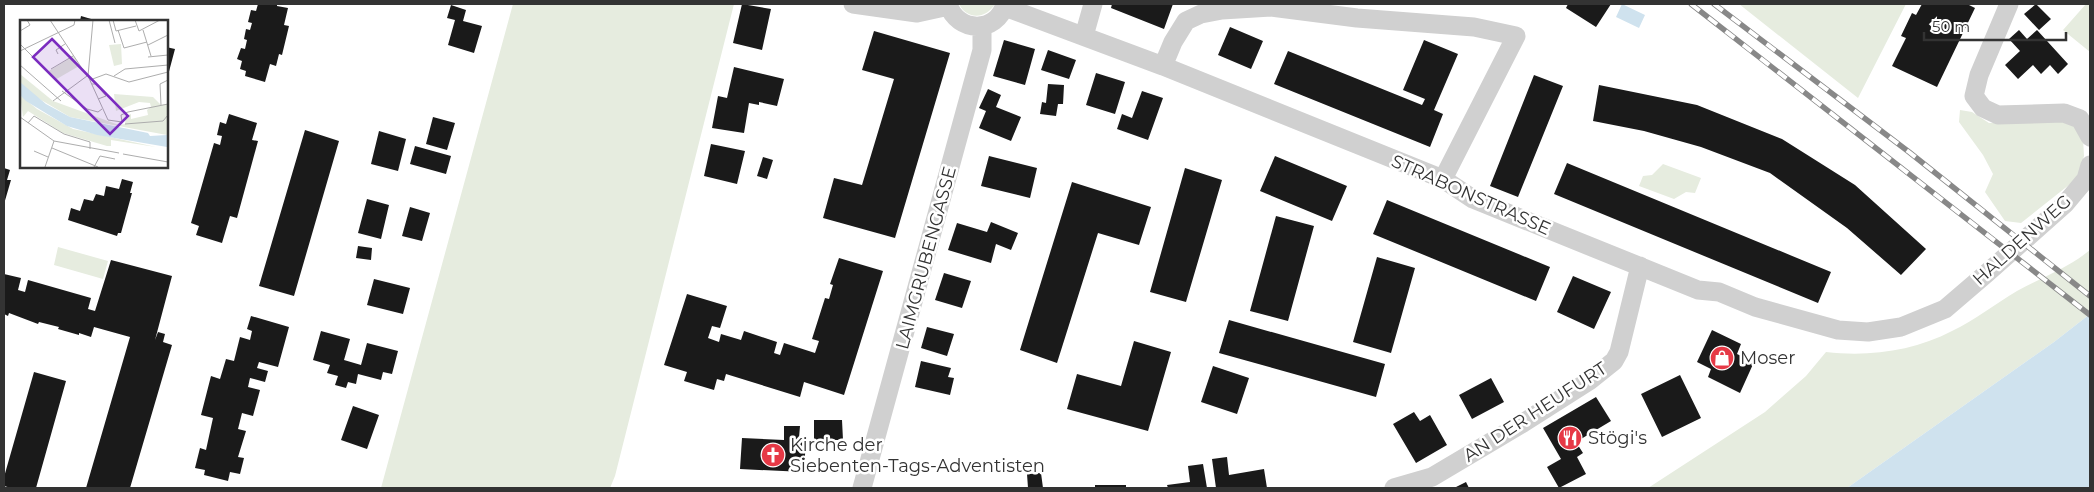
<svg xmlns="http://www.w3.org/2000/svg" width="2094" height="492" viewBox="0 0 2094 492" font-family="Montserrat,sans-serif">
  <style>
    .green { fill: #e6ecdf }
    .water { fill: #cfe2ee }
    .building { fill: #1a1a1a }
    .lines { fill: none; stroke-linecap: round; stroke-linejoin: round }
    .minor { stroke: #d0d0d0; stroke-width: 19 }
    .rail-casing { stroke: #888; stroke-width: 5.5 }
    .rail { stroke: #fff; stroke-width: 4; stroke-dasharray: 11; stroke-linecap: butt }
    .labels { text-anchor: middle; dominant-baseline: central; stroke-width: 5; stroke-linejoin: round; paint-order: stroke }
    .street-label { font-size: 18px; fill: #333; stroke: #fff }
    .poi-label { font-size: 18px; fill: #333; stroke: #fff; text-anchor: start }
    .inset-road { fill: none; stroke: #adadad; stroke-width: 1 }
    .view { fill: #7b2cbf; fill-opacity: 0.15; stroke: #7b2cbf; stroke-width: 2.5 }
    .inset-edge { fill: none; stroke: #333; stroke-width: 2.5 }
  </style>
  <rect width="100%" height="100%" fill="#fff"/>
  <path class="green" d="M513,4H734L615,476L610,488H381Z
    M959,4H995C986,19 967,20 959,4Z
    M1739,4H1906L1858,98Z
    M2086,4H2090V52L2063,30Z
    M1960,110L1972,112L1989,123L2065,121L2076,127L2083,138L2084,156L2079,177L2021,223L2005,221L1985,192L1993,174L1983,155L1959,122Z
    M1663,164L1701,178L1695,193L1686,192L1674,199L1639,186L1643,176L1652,175Z
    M58,247L108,261L103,279L54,265Z
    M2090,250V314L2054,342L1847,488H1648L1765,412L1806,376L1826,352C1869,357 1914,351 1952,331C1975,320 1995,304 2017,291C2041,278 2068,268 2090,250Z"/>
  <path class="water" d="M1622,4L1645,15L1639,28L1616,17Z
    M2090,314V488H1847L2054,342Z"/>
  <path class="building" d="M258,4H277V6L288,8L284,25L289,26L282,55L279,54L276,66L270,64L265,82L245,76L246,71L240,69L242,61L237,59L241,48L245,49L247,40L244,39L246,29L250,30L252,23L248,22L251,10L256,11Z
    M742,4L771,9L762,50L733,43Z
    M1112,4H1173L1164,29L1111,8Z
    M1568,4H1611L1596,27L1566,8Z
    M1922,4H1967L1975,8L1937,87L1892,66L1906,38L1901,36L1912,13L1916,15Z
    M2036,4L2051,19L2039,30L2024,14Z
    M451,5L466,10L463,21L482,26L474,53L448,45L455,20L447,18Z
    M81,16L98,21H80Z
    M1230,27L1263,41L1251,69L1218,55Z
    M2019,30L2027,39L2037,30L2068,64L2058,74L2050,65L2041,74L2033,65L2018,79L2005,65L2020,51L2009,39Z
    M874,31L950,53L895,238L823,218L834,178L862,185L894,79L862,70Z
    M1004,40L1035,49L1025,85L993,76Z
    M1424,40L1458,54L1434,110L1443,114L1430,147L1274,84L1288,51L1422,105L1425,99L1403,90Z
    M166,47L175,49L167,79H166Z
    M1048,50L1076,60L1069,79L1041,70Z
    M734,67L784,79L777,106L759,102V105L749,103L744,133L712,128L718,96L727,98Z
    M1096,73L1125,82L1115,114L1086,105Z
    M1534,75L1563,86L1518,197L1490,186Z
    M1048,84L1064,85L1063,104H1058L1056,116L1040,114L1042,102L1046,103Z
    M1599,85L1697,105L1782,139L1855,185L1926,249L1901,275L1847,228L1770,173L1701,147L1644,131L1593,121Z
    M988,89L1001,95L996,107L1021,117L1011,141L979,128L986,111L979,108Z
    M1142,91L1163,98L1148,140L1117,129L1122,114L1132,118Z
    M229,114L257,123L252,140L258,141L237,218L230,216L222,243L196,235L199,226L191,223L214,143L220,145L222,136L217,135L220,122L226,124Z
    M433,117L455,123L447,150L426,144Z
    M305,130L339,141L294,296L259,286Z
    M379,131L406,139L398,171L371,164Z
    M711,144L745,151L737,184L704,176Z
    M415,146L451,156L446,174L410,164Z
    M989,156L1037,168L1030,198L981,186Z
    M1275,156L1347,186L1332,221L1260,191Z
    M763,157L773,160L767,179L757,176Z
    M1567,163L1831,272L1818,303L1554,194Z
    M4,168L10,170L7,180H11L4,204Z
    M1185,168L1222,180L1186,302L1150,292Z
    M122,179L133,182L130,193H132L121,233H118L117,236L68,220L71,208L80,211L84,199L93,201L96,194L104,196L106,186L119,189Z
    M1072,182L1151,207L1139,245L1098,233L1057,363L1020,350Z
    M367,199L389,205L381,239L358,233Z
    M1387,200L1550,267L1536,301L1373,234Z
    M410,207L430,213L422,241L402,236Z
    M1276,216L1314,226L1288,321L1250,311Z
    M991,222L1018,233L1011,250L996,244L991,263L948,250L957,223L987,232Z
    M358,246L372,248L371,260L356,258Z
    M1377,257L1415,268L1391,353L1353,342Z
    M839,258L883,271L844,395L804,382L800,397L726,374L724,381L717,379L714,390L684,381L687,372L664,365L687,294L727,306L720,328L712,326L708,338L719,342L721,334L741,340L744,331L777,342L774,353L780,355L784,343L815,353L819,341L812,339L825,298L829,299L833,285L830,284Z
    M111,260L172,276L155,340L158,332L165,334L163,342L172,345L130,488H86L130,337L94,327L91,337L79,333V335L58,329L59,327L39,322L38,324L9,313L8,316L4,314V274L21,278L18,290L25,292L28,280L91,298L88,309L95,311Z
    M944,273L971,281L962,308L935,300Z
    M1573,276L1611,292L1594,329L1557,312Z
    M374,279L410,288L403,314L367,305Z
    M251,316L289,327L278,367L259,362L257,368L268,371L265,382L250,378L248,387L260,390L253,416L242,413L238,429L246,431L238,457L244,458L240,474L230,472L228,481L204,475L205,470L195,468L200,448L206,450L213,418L201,415L211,376L220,379L226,359L234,361L240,337L250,340L252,331L247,329Z
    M1229,320L1385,364L1376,397L1219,353Z
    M927,327L954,334L947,356L921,348Z
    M1712,330L1741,344L1737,354L1754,362L1740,393L1708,377L1711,369L1697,362Z
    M321,331L350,339L344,360L361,365L367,343L398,351L392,374L383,372L381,380L358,374L356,384L348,382L346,388L335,385L338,376L327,373L330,365L313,360Z
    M1134,341L1171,352L1148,431L1067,409L1077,374L1121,386Z
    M921,361L951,368L948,377L954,378L950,395L915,387Z
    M1213,366L1249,378L1237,414L1201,402Z
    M34,372L66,381L36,488H11L4,486V477Z
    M1680,375L1701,418L1662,437L1641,394Z
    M1491,378L1504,402L1472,419L1459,395Z
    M1596,397L1611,421L1576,442L1583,453L1577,457L1586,474L1559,488L1547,467L1561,459L1543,428Z
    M353,406L379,415L367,449L341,440Z
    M1414,412L1420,421L1430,415L1447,445L1416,463L1393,424Z
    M814,420H842L843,440H814Z
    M784,426H800L799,438H806L804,472L740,469L742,438L784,440Z
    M1227,457L1229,475L1264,469L1267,488H1216L1212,459Z
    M1203,464L1207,488H1168L1167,485L1190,482L1188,466Z
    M1041,473L1043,488H1028L1027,474Z
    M1466,482L1469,488H1454Z
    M1095,485H1126V488H1095Z"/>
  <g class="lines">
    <path class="minor" d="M853,4L917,13L949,6
      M948,4C957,33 997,34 1005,4
      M2009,4L1979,75L1974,96L1983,108L1998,115L2064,113L2080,119L2090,137
      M1005,7L1163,66L1443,179L1473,199L1698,290L1719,292L1755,307L1838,330L1868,332L1901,327L1945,309L1987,273L2065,204L2086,179L2090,165
      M1084,36L1093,4
      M1163,66L1173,42L1186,21L1201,14L1222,10L1271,7L1357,18L1474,27L1516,36L1443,179
      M862,488L982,50V26
      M1394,488L1432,477L1523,423L1589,381L1614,361L1619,352L1640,266"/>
    <g class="rail-casing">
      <path id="rail" d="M1691,4L2090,315
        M1714,4L1909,152L2090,296"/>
    </g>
    <use href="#rail" class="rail"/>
  </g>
  <defs>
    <g id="shop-disc" transform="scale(1.25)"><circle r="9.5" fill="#e63946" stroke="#fff"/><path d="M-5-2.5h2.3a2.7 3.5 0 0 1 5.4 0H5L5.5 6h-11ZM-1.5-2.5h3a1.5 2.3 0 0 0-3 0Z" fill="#fff"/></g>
    <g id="restaurant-disc" transform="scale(1.25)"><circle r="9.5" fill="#e63946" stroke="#fff"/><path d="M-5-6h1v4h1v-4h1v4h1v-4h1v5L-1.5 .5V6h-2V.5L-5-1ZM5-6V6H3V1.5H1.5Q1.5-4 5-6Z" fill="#fff"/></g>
    <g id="church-disc" transform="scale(1.25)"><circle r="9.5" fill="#e63946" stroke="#fff"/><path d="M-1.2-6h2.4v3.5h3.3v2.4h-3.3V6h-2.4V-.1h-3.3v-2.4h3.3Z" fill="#fff"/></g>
  </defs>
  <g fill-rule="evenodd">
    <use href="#shop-disc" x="1722" y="358"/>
    <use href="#restaurant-disc" x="1570" y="438"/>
    <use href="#church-disc" x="773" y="455"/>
  </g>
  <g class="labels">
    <g class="street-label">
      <text transform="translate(1471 195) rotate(24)">STRABONSTRASSE</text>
      <text transform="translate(2022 240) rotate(-42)">HALDENWEG</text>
      <text transform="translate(926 258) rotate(-75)">LAIMGRUBENGASSE</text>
      <text transform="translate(1535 412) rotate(-33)">AN DER HEUFURT</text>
    </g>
    <g class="poi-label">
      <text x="1740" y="358">Moser</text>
      <text x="1588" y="438">Stögi's</text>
      <text x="790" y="445">Kirche der<tspan x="790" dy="21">Siebenten-Tags-Adventisten</tspan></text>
    </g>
  </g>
  <g transform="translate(20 20)">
    <rect width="148" height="148" fill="#fff"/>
    <path d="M101,24L102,44L94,46L89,25ZM54,36L59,46L35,60L27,52ZM0,54L33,81L99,105L105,104L106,96L111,94V99L128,95L127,90L131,87L130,83L119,82L96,91L94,74L133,77L141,85L147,84V115L50,97L11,74L0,62ZM0,75L17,89L53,109L136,127L91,120V126H87L43,113L8,91L3,97Z" fill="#e6ecdf"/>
    <path d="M0,62L26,84L50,97L128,113L130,116L147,115V127L77,115L47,106L6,81L0,75Z" fill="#cfe2ee"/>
    <path class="inset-road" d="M30,0L67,56M73,0L68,56L88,100L102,102L101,95L108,92L148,84M89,0L95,23M93,0L96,11L116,6M115,0L119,11L140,0M98,10L104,28L127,22M123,10L131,36M0,11L10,5L7,0M0,24L45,69M128,25L148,15M0,31L54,5L55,0M38,34L36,30L45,24M128,37L148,35M0,45L41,81M31,49L53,36M94,56L105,49L148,45M70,60L86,54L109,62L148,52M72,64H76L86,76L78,79M42,71L67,89L78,92L82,89M33,81L67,56M141,85L140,64L148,60M0,97L34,121L99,133M8,103L14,96L44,114L70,122V129M105,104L143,101L148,95M32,128L78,147M14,131L28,137M103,134L148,142M25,147L34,121M74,147L80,136L95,139"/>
    <path class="view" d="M32,19L108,96L90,114L13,37Z"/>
    <rect width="148" height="148" class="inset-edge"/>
  </g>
  <rect width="2094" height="492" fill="none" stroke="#333333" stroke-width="10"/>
  <path d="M1924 32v8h142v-8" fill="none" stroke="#333333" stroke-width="2.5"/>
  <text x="1932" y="32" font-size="15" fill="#333333" stroke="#ffffff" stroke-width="4" paint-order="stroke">50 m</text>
</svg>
